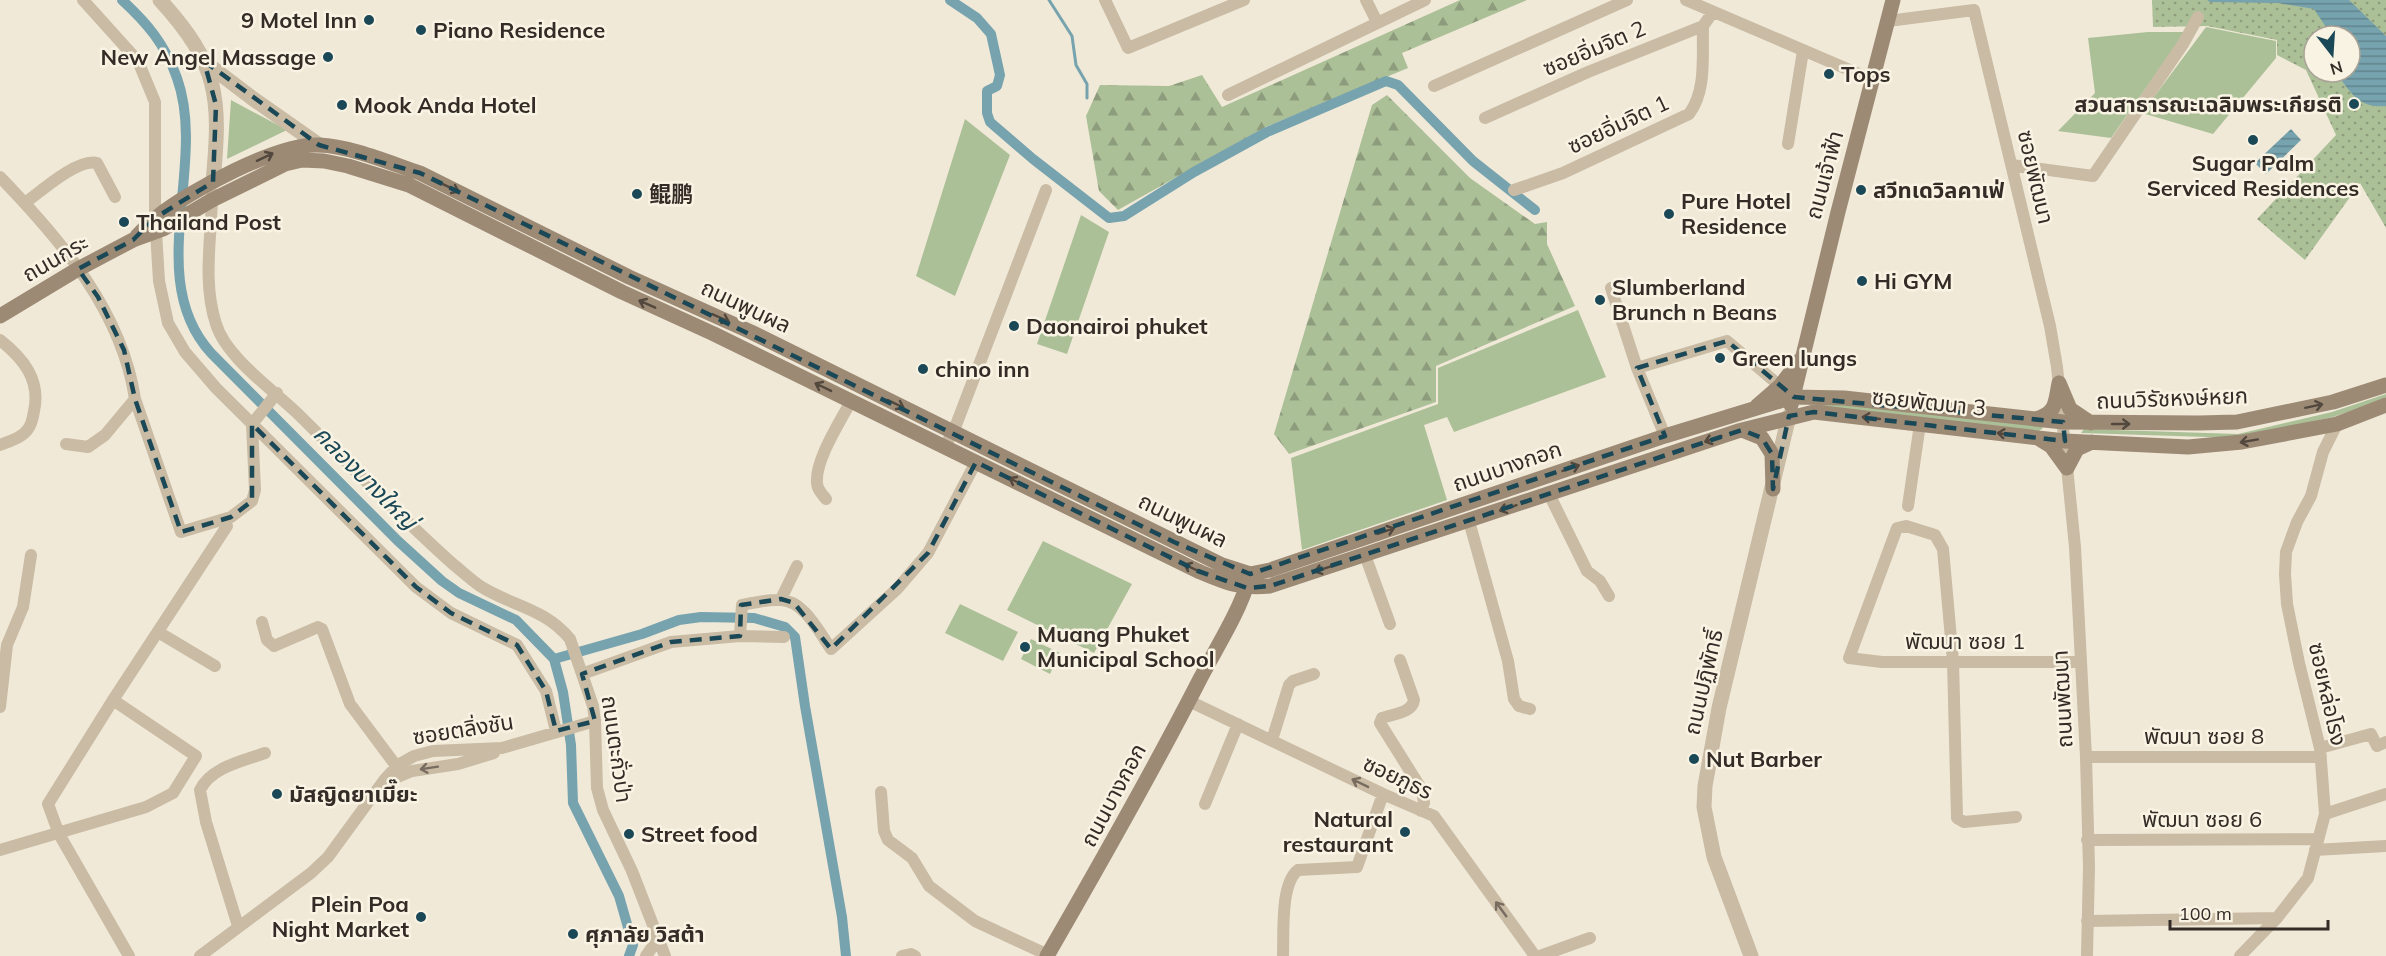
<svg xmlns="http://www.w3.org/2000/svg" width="2386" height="956" viewBox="0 0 2386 956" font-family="Mulish,'Noto Sans SC','Noto Sans Thai',sans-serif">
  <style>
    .grass { fill: #acc098 }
    .forest { fill: url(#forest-firs) }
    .park { fill: url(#park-dots); fill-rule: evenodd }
    .water { fill: url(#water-rules) }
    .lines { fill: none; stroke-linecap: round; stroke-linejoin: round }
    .stream { stroke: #76a3ae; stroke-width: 3 }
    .canal { stroke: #76a3ae; stroke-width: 10 }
    .minor { stroke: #c9bba4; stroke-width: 12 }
    .tertiary { stroke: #c9bba4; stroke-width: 15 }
    .secondary { stroke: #9c8a75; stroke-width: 15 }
    .oneway { stroke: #53483e }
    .oneway2 { stroke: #776c5f }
    .marked { fill: none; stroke: #1b4856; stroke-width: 4.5; stroke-dasharray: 12 8; stroke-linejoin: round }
    .poi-dot { fill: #1b4856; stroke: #f9f3e4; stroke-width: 2 }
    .labels { text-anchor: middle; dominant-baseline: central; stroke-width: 5; stroke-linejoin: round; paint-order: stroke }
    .poi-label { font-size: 22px; font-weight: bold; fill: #342c26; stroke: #f9f3e4; text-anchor: start }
    .street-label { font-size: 22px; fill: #342c26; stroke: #f9f3e4 }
    .water-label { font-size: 24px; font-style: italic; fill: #1b4856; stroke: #f9f3e4 }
  </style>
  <defs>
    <pattern id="forest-firs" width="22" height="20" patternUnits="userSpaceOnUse" patternTransform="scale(1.5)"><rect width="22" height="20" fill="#acc098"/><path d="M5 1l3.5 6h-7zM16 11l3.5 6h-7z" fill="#8d9c7c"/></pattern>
    <pattern id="park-dots" width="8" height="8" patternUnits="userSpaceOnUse" patternTransform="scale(1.5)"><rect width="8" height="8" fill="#acc098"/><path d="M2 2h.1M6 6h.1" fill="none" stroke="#8d9c7c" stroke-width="1.8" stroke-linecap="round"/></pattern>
    <pattern id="water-rules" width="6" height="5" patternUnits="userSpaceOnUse" patternTransform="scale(1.5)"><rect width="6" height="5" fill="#76a3ae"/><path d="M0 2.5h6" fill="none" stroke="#62858d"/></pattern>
  </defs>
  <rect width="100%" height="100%" fill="#f1e9d8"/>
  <path class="grass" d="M2206,27L2276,41V58L2213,134L2142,113Z
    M2148,32H2185L2111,138L2058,131L2095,93L2088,38Z
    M231,100L287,130L227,159Z
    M965,119L1010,155L955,296L916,276Z
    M1081,215L1109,232L1067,354L1037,344Z
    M1578,310L1606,377L1454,432L1447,417L1424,425L1447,500L1302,550L1291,458L1438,404V368Z
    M2386,394V399L2333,417L2238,438L2081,433L2084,429L2238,434L2332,412Z
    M1822,402L2040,424L2043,428L2039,431L1818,406Z
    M1043,541L1132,584L1094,653L1007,610Z
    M960,604L1018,632L1003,661L945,633Z
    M1031,639L1060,653L1050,674L1021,659Z"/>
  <path class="forest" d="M1460,0H1527L1402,53L1408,68L1266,127L1118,210L1099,191L1086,116L1100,85L1169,86L1202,75L1222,107Z
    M1387,95L1470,178L1535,224L1547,222V244L1575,306L1436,366V402L1289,454L1274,434L1372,105Z"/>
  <path class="park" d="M2152,0H2386V228L2360,183L2305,260L2257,219L2336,135L2306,70L2277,55V40L2207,26L2153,27ZM2314,36H2350V72H2314Z"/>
  <path class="water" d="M2207,0H2349L2386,36V106C2359,109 2349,91 2336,72H2350V36H2328L2326,27L2314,9L2278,3L2210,2Z
    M2291,129L2301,140L2266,174L2255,163Z"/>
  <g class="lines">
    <path class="stream" d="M1049,0L1072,36L1076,65L1087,84V98"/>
    <path class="canal" d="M122,0C147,23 165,44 177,78C208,165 143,278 211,353L398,541L442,581L459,593L516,620L554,659L563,692L571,745L573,803L619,896L633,945L629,956
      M950,0L977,18L991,34L1000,75L997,86L987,91V113L990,122L1033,159L1109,218L1124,216L1194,172L1267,132L1386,81L1398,85L1473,161L1535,210
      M554,659L642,634L679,620L701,617L754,618L785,627L795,637L805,706L842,917L846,956"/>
    <path class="minor" d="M83,0L138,61L155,102V218
      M1105,0L1128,48L1244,0
      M1366,0L1377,22
      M1686,0L1873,80
      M1888,21L1974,10L2050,326L2057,367L2075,547L2086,757L2089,867L2087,956
      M1434,86L1627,0
      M1228,95L1425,0
      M1485,118L1588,72L1703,26L1713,12
      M1788,144L1803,51
      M2012,165L2093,176L2183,44L2198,17
      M0,177C60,239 122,311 135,399L105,435L88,447L66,444
      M1514,190L1563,173L1689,114C1707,91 1702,54 1703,26
      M212,193C212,236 202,281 216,324C226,357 272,389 297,413C349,464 400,517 454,565C463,572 471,580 480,586C511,606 545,608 570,639L593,706L595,721L597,788L603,810L632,871L665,956
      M25,203C41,191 78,158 97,163L115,197
      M156,232L159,281L168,323L185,352L216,388L416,587L451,613L517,645L546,691L556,731
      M1611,288L1637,368L1665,436
      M0,340C23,358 41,380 34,411C33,417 32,424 28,429C22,438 10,441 0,445
      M1637,368L1727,341L1780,386
      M135,399L181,532L231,517L252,501L255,490L252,424L277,393
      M945,447L956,425L1046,190
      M1549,494L1587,571L1600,581L1609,596
      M826,499C822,494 817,489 817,483C815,460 840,422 851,401
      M1908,506L1920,424
      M1469,521L1508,661L1514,699L1519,706L1530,709
      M1365,555L1390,624
      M781,599L797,566
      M262,622L267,640L274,646L318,627L322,629L350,704L400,771
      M158,632L215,666
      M740,636L742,605C754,603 768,599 780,600C804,600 819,632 831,649L897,589L928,553L976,462
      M1400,660L1414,700C1412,713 1393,714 1382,718L1380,723L1422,790L1424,803L1421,811
      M582,674L671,642L740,636L784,637
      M1189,701L1383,794L1434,816L1535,956
      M0,707L7,645L23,607L31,555
      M1272,740L1289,685L1293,681L1314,674
      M2320,748L2371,734L2377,746L2386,742
      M2086,757H2321
      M395,778L412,771L458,764L494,753
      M881,792L884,831L888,840L912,858L929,886L975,921L1048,955
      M1205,804L1238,724
      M2325,814L2386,794
      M2016,817L1964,822L1957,818L1953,661L1943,549L1935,535L1906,526L1897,528L1849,658L1882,662H2081
      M2087,840L2318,839
      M0,850L146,807L173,793L196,756L113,700
      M2315,850L2386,846
      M2087,921L2277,918
      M238,926L206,822L200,790C211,767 243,761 265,753
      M129,956L59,834L48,804L113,700L227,526
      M200,956L311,873L328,857L385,779L398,765L414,756L433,751L502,748L595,721
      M646,956L658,939
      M902,956L911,954L915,956
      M1283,956C1284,934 1280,884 1298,870L1357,867L1383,794
      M1540,956L1590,938
      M2240,956L2277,918L2308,878L2325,814L2320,748L2299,663L2287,604L2285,574L2286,552L2297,522L2311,496L2323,452L2337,424"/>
    <path class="tertiary" d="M160,0C219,65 221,97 213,182
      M206,63L252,98L319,145
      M1751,956L1714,857L1704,807L1705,786L1719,708L1789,416"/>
    <path class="secondary" d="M137,236C144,229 150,222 157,217C189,191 278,143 319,145C350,146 390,163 420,173L629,277L751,332L1222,565L1250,574L1270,570L1665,436L1793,397L1844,398L2063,422L2199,423L2237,422L2333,402L2386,385
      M0,316L78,269L133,240L163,229L212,200L285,164L302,160L324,161L348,166L409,185L622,292L714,334L1198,571C1226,583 1239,589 1270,586L1738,431L1814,412L2065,441L2188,447L2242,442L2337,424L2386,405
      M2059,383L2070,409L2091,423
      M1791,405L1838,212L1893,0
      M1757,406L1780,386L1800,360
      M2036,419C2057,413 2055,402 2059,383
      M1742,430L1762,438L1772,454L1773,489
      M2038,438L2051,446L2067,468L2077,449L2092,442
      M1047,956C1100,864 1152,773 1200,679C1214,652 1241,609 1248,581"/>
  </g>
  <defs><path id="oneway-shaft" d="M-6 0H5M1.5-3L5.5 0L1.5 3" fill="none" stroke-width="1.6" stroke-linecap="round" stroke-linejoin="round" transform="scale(1.5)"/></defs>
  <g class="oneway">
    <use href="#oneway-shaft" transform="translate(265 157) rotate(-25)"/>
    <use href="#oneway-shaft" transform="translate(451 188) rotate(26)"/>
    <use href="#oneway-shaft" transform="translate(647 304) rotate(-156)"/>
    <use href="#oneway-shaft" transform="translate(721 318) rotate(24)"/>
    <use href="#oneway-shaft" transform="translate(823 387) rotate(-154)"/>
    <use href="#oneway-shaft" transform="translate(896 404) rotate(26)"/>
    <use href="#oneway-shaft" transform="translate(2314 406) rotate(-12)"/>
    <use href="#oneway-shaft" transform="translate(1871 418) rotate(-174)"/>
    <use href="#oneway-shaft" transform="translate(2121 424)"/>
    <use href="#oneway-shaft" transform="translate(2006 434) rotate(-173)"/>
    <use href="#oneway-shaft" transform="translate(1713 439) rotate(161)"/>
    <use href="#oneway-shaft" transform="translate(2249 441) rotate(170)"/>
    <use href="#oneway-shaft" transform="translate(1571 468) rotate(-19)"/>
    <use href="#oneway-shaft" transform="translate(1017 482) rotate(-153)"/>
    <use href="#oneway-shaft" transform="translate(1508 508) rotate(162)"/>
    <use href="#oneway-shaft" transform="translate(1386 531) rotate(-19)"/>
    <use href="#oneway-shaft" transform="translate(1192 568) rotate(-154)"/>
    <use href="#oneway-shaft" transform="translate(1323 569) rotate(162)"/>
  </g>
  <g class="oneway2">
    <use href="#oneway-shaft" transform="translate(429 768) rotate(171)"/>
    <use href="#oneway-shaft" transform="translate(1360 783) rotate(-154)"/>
    <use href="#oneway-shaft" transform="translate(1501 909) rotate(-126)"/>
  </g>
  <path class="marked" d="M204,61L319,145L420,173L1174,542L1250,574L1665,436L1637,368L1727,341L1794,397L2063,422L2065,441L1814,412L1789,416L1773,489L1772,454L1762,438L1742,430L1270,586L1247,588L1198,571L976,462L928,553L831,649L794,603L781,599L741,605L740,636L671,642L582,674L595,721L556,731L546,691L517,645L451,613L416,587L252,424V501L231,517L181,532L135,399L124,350L98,297L78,269L133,240L155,218L213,182L216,105Z"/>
  <g class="poi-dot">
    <circle cx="369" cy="20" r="6"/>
    <circle cx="421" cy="30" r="6"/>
    <circle cx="328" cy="57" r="6"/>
    <circle cx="1829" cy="74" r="6"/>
    <circle cx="2354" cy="104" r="6"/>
    <circle cx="342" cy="105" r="6"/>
    <circle cx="2253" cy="140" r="6"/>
    <circle cx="1861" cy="190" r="6"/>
    <circle cx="637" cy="194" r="6"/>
    <circle cx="1669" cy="214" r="6"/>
    <circle cx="124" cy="222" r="6"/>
    <circle cx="1862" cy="281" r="6"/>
    <circle cx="1600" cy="300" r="6"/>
    <circle cx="1014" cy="326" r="6"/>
    <circle cx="1720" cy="358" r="6"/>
    <circle cx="923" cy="369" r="6"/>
    <circle cx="1025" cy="647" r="6"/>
    <circle cx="1694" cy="759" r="6"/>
    <circle cx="277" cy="794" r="6"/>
    <circle cx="1405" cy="832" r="6"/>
    <circle cx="629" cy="834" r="6"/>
    <circle cx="421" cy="917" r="6"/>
    <circle cx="573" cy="934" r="6"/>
  </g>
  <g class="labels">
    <g class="poi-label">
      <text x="357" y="20" text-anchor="end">9 Motel Inn</text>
      <text x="433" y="30">Piano Residence</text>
      <text x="316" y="57" text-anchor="end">New Angel Massage</text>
      <text x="1841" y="74">Tops</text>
      <text x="2342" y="104" text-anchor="end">สวนสาธารณะเฉลิมพระเกียรติ</text>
      <text x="354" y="105">Mook Anda Hotel</text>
      <text x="2253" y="163" text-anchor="middle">Sugar Palm<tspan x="2253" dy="25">Serviced Residences</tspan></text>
      <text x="1873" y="190">สวีทเดวิลคาเฟ่</text>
      <text x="649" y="194">鲲鹏</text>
      <text x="1681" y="201">Pure Hotel<tspan x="1681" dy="25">Residence</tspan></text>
      <text x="136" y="222">Thailand Post</text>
      <text x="1874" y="281">Hi GYM</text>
      <text x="1612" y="287">Slumberland<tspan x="1612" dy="25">Brunch n Beans</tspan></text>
      <text x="1026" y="326">Daonairoi phuket</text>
      <text x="1732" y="358">Green lungs</text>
      <text x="935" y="369">chino inn</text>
      <text x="1037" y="634">Muang Phuket<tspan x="1037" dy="25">Municipal School</tspan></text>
      <text x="1706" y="759">Nut Barber</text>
      <text x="289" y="794">มัสญิดยาเมี๊ยะ</text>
      <text x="1393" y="819" text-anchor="end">Natural<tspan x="1393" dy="25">restaurant</tspan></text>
      <text x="641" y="834">Street food</text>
      <text x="409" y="904" text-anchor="end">Plein Poa<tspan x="409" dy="25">Night Market</tspan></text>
      <text x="585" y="934">ศุภาลัย วิสต้า</text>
    </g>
    <g class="street-label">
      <text transform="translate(1594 48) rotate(-23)">ซอยอิ่มจิต 2</text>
      <text transform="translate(1618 124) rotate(-25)">ซอยอิ่มจิต 1</text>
      <text transform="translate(1824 175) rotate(-75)">ถนนเจ้าฟ้า</text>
      <text transform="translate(2036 177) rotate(77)">ซอยพัฒนา</text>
      <text transform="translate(55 258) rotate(-30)">ถนนกระ</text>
      <text transform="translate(746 306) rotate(25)">ถนนพูนผล</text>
      <text transform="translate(2172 398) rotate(-2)">ถนนวิรัชหงษ์หยก</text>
      <text transform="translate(1929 402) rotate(6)">ซอยพัฒนา 3</text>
      <text transform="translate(1507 466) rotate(-19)">ถนนบางกอก</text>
      <text transform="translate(1183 520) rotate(26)">ถนนพูนผล</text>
      <text x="1965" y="641">พัฒนา ซอย 1</text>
      <text transform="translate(1703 682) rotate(-77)">ถนนปฏิพัทธิ์</text>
      <text transform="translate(2328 694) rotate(77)">ซอยหล่อโรง</text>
      <text transform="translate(2062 699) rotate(-93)">ถนนพัฒนา</text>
      <text transform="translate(463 729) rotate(-9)">ซอยตลิ่งชัน</text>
      <text x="2204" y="736">พัฒนา ซอย 8</text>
      <text transform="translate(617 749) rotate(82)">ถนนตะกั่วป่า</text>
      <text transform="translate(1398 777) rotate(25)">ซอยภูธร</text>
      <text transform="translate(1113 795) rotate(-62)">ถนนบางกอก</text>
      <text x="2202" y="819">พัฒนา ซอย 6</text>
    </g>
    <g class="water-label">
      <text transform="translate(366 477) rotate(45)">คลองบางใหญ่</text>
    </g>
  </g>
  <g transform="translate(2332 54) rotate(163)"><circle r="28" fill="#f9f3e4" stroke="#aaa398" stroke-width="1.5"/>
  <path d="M0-4.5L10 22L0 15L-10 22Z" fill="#1b4856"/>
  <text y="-9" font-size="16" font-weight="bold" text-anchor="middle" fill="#342c26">N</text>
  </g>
  <path d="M2170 920v9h158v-9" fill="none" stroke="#342c26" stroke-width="3"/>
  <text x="2179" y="920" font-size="18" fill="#342c26" stroke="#f9f3e4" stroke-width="4.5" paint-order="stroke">100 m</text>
</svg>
